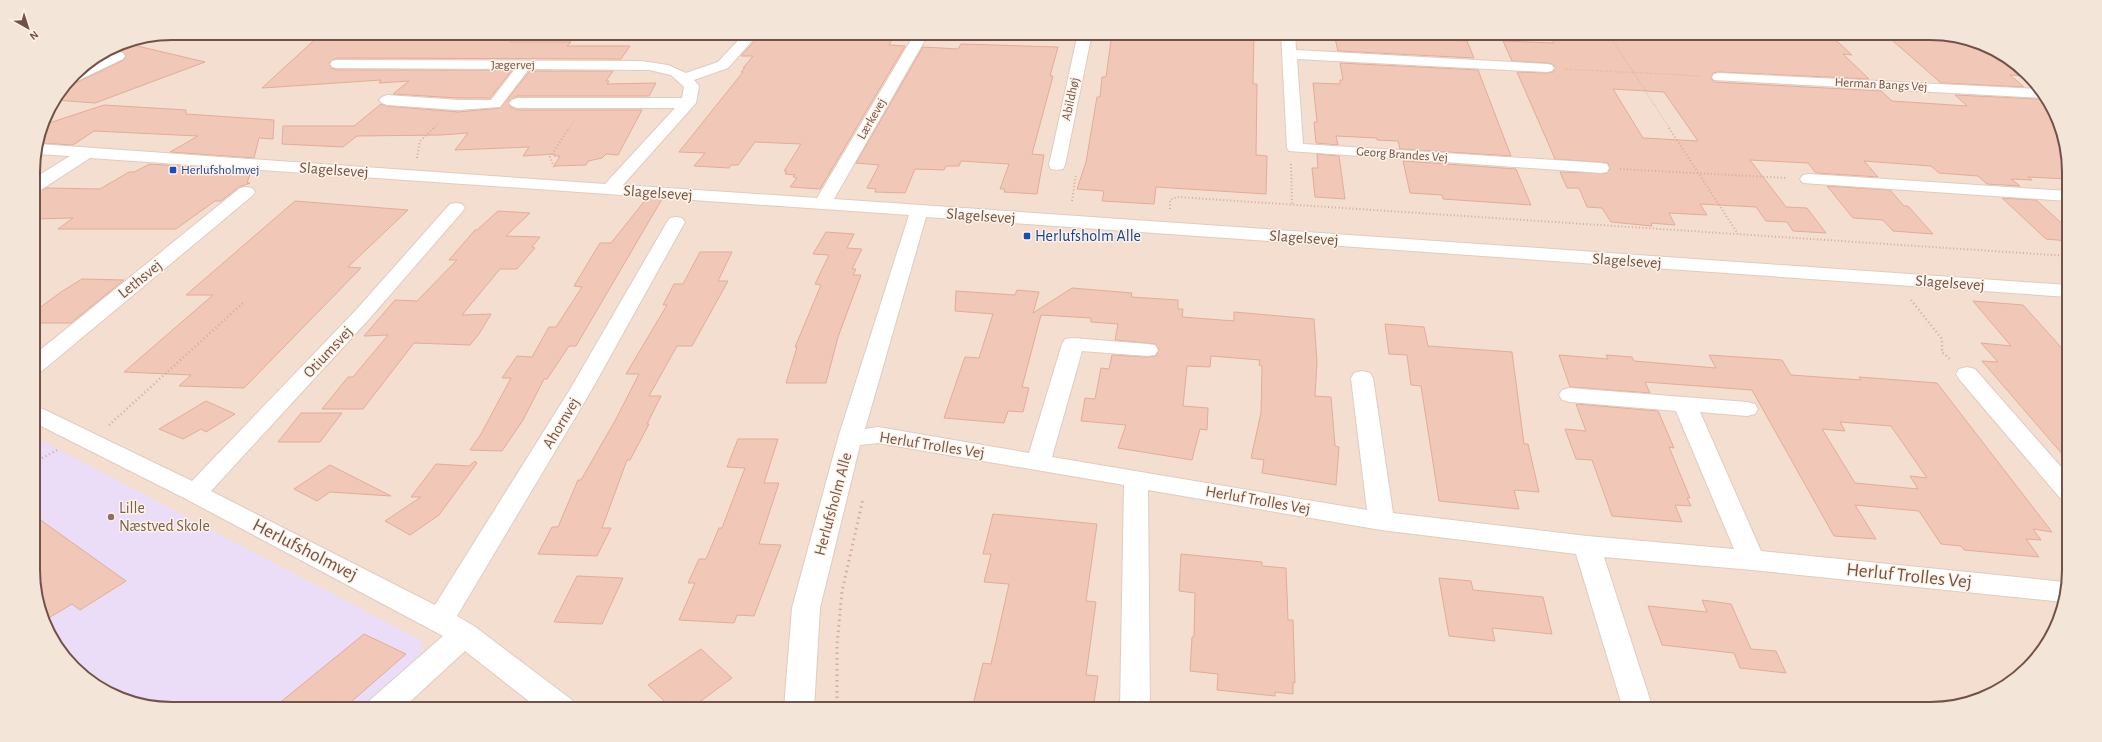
<svg xmlns="http://www.w3.org/2000/svg" width="2102" height="742" viewBox="0 0 2102 742" font-family="'Alegreya Sans',sans-serif">
  <style>
    .residential { fill: #f3decf }
    .education { fill: #ebddf8 }
    .building { fill: #f1c7b8; stroke: #e3ac99; fill-rule: evenodd }
    .lines { fill: none; stroke-linecap: round; stroke-linejoin: round }
    .minor-casing { stroke: #e1cbc0; stroke-width: 2 }
    .path-far3 { stroke: #d5ab9c; stroke-width: 1.5; stroke-dasharray: 0.5 2; stroke-linecap: butt }
    .path-far2 { stroke: #d5ab9c; stroke-width: 2; stroke-dasharray: 1 2.5; stroke-linecap: butt }
    .path-far1 { stroke: #d5ab9c; stroke-width: 2.5; stroke-dasharray: 1 3; stroke-linecap: butt }
    .path { stroke: #d5ab9c; stroke-width: 3; stroke-dasharray: 1.5 4; stroke-linecap: butt }
    .minor { fill: #fff; fill-rule: evenodd }
    .transit-dot { fill: #1a4fb4; stroke: #fff2e6; stroke-width: 1.5 }
    .education-dot { fill: #8d6e63; stroke: #fff2e6; stroke-width: 1.5 }
    .labels { text-anchor: middle; dominant-baseline: central; stroke-width: 3; stroke-linejoin: round; paint-order: stroke }
    .far-street-label { font-size: 13px; fill: #725248; stroke: #fff2e6 }
    .far-transit-label { font-size: 13px; fill: #164399; stroke: #fff2e6; text-anchor: start }
    .street-label { font-size: 16px; fill: #725248; stroke: #fff2e6 }
    .transit-label { font-size: 16px; fill: #164399; stroke: #fff2e6; text-anchor: start }
    .education-label { font-size: 16px; fill: #785e54; stroke: #fff2e6; text-anchor: start }
    .near-street-label { font-size: 19px; fill: #725248; stroke: #fff2e6 }
    .rim { fill: none; stroke: #725248; stroke-width: 2 }
  </style>
  <rect width="100%" height="100%" fill="#fceee0"/>
  <path class="residential" d="M172,33H1930L1974,40L2035,81L2058,119L2068,154L2069,570L2062,614L2045,647L2015,680L1983,698L1938,709H172L128,702L67,661L36,597L33,163L47,111L80,68L119,44Z"/>
  <path class="education" d="M35,437L422,641L419,668L371,709H172L128,702L67,661L36,597Z"/>
  <path class="building" d="M322,33H511V42H571L567,46H630L621,59L337,58L332,60L329,63L331,68L337,70H512L490,98H458L393,94L409,81L379,83L381,80L262,88Z
    M799,33H896L889,45L905,46L820,189L790,187L797,178L793,177L795,175L785,174L787,171H784L801,144L755,142L738,165H731L729,168L694,166L705,153L679,152L743,72H741L745,68H743L753,56H741L760,35L797,36Z
    M1112,33H1254L1253,84H1257L1256,155L1267,156L1266,194L1156,187L1154,204L1102,201L1104,191L1077,189L1086,162L1097,97H1100L1102,77H1106Z
    M1338,33L1416,34L1417,39L1467,41L1474,58L1338,51L1334,34Z
    M1613,33H1828L1852,55L1843,54L1869,79L1719,72L1713,73L1711,78L1714,82L1881,91L1892,101L1967,106L1955,95L2040,99L2051,108L2058,119L2068,154V179L2028,177L2032,180L2011,179L2020,186L1987,184L1978,176L1939,173L1931,166L1864,161L1878,177L1816,173L1808,163L1750,160L1786,207L1807,208L1826,233L1793,231L1787,222L1766,221L1756,207L1700,204L1707,215L1669,213L1675,225L1651,223L1652,226L1611,222L1602,208L1587,207L1579,188H1567L1560,172L1607,173L1610,169L1608,163L1555,159L1517,72L1547,73L1553,72L1555,67L1552,64L1547,63L1512,61L1503,41L1554,43L1549,36L1616,37ZM1613,89L1664,92L1698,141L1643,138Z
    M1884,33H1930L1974,40L2028,76L2010,75L2024,87L1941,83Z
    M961,44L1058,47L1050,76H1053L1032,154L1044,155L1037,194L1004,192L1005,189H1000L1009,164L961,161L959,166H946L944,170L915,169L905,193L875,192L876,189L867,188L879,165L856,163L923,47L958,49Z
    M133,45L205,62L95,103L55,100L69,83L78,82L124,60L126,55L120,51Z
    M1340,63L1478,70L1511,156L1400,149L1398,141L1377,140V138L1336,136L1338,145L1316,143L1314,122H1317L1313,83L1340,84V80H1343Z
    M530,71H613L606,81H609L607,84L656,83L649,96H517L508,102L511,107L517,110H642L618,155L606,154L602,158L588,161L586,165L554,166L560,156H554L555,154L523,156L529,147L455,150L468,133L441,135L357,136L343,147L282,144L283,126H354L381,104L387,106L458,112L500,108Z
    M104,105L186,110V114L274,120L273,139L259,138L254,158L170,152L198,136L94,131L73,145L39,143L43,125Z
    M1317,154L1339,156L1345,199L1315,197L1312,168H1318Z
    M1403,161L1516,169L1531,205L1443,199L1442,195L1410,193Z
    M150,164L251,171L247,183H250L239,187L221,201H215L176,229H58L73,218L34,219L33,193L47,188L100,189L129,172H134Z
    M1827,186L1890,190L1904,206H1908L1933,234L1893,231L1883,220L1853,218Z
    M647,198L662,199L576,346H569L547,379H544L523,420L502,451L470,450L481,434L511,378H502L517,356L532,357L549,327H556L582,287L574,286L600,243H611Z
    M2002,198L2036,200L2068,229V241L2046,239Z
    M295,201L408,210L348,267L361,268L244,388L179,386L191,375L124,372L213,295H186Z
    M498,211L530,213L506,236L540,237L532,247L535,248L517,269H500L462,315L491,314L479,334L470,345L414,343L363,409H322L348,377H353L388,335L364,336L395,300L417,301L457,260H449L475,230H477Z
    M826,232L854,234L847,248L862,249L852,269H856L853,275H861L838,337L826,383H786L797,347H795L821,285L815,284L829,255L813,254Z
    M700,252H732L718,281H728L692,346H677L649,396H661L647,424H649L630,460H627L602,528H611L597,556L538,554L552,527H558L578,480H581L616,419L639,374H626L667,305H663L674,284H683Z
    M82,279L124,280L71,323H34V312L61,292Z
    M1072,288L1132,293L1131,297L1178,300V309H1183L1182,317L1234,321V312L1314,319L1317,362L1315,396L1331,397L1335,446L1339,447L1336,485L1262,473L1264,460L1251,458L1261,413L1262,366L1259,365L1260,360L1211,356L1210,367L1187,366L1183,406L1208,408L1207,430L1200,429L1192,460L1118,448L1126,425L1081,421L1085,398L1095,399L1101,368L1109,369L1112,355L1147,357L1156,356L1159,349L1155,344L1115,340L1118,324L1091,322V318L1041,315L1022,387L1029,388L1023,412L1008,411L1004,423L944,418L965,357L979,358L993,314L955,311L956,291L1015,295L1017,290L1039,292L1033,313Z
    M1973,301L2023,305L2068,355L2069,462L1982,361L1998,362L1981,343L2011,346Z
    M1385,324L1424,327L1428,346L1512,352L1524,444H1528L1539,492L1514,490L1519,509L1439,501L1421,386L1411,385L1407,355L1389,354Z
    M1559,355L1608,359L1606,355L1632,357L1634,361L1716,368L1709,355L1782,360L1791,375L1861,380L1859,377L1937,383L2052,532L2033,529L2041,540L2026,539L2039,557L1964,550L1961,546L1941,544L1919,511L1855,505L1876,539L1834,536L1752,390L1645,382L1650,393L1570,387ZM1840,422L1891,426L1927,478L1910,476L1918,489L1855,483L1822,429L1845,431Z
    M206,401L235,414L206,432L201,429L183,439L159,429Z
    M1576,404L1658,411L1674,448L1669,447L1690,498H1687L1691,506L1675,505L1682,522L1612,516L1592,460L1576,459L1565,429L1586,431Z
    M301,413H342L320,442H278Z
    M738,439H778L764,483H779L759,544L781,545L754,616L737,615L734,623L679,620L695,583H688L699,559H706L719,528H722L745,468L727,467Z
    M475,461L477,463L439,515L410,535L385,521L421,497H411L436,464L469,466Z
    M330,465L391,496L330,492L317,501L294,489Z
    M993,514L1097,524L1086,601L1096,602L1086,675L1098,676L1093,709H972L983,663L991,664L1009,584L984,582L991,554H983Z
    M35,516L126,581L80,610L72,604L47,619L36,597Z
    M1181,554L1262,562V566L1286,568L1288,620H1293L1295,683L1293,682V694L1275,692V696L1217,690L1218,674L1190,671L1192,637H1194L1195,593L1179,591Z
    M577,576L623,578L602,624L554,622Z
    M1439,578L1471,581L1473,590L1543,597L1552,634L1492,628L1495,641L1449,636Z
    M1702,600L1731,604L1751,649L1776,651L1786,673L1740,668L1734,653L1662,645L1648,606L1707,612Z
    M364,634L406,654L343,709H272Z
    M701,649L732,678L690,709H672L648,685Z"/>
  <g class="lines">
    <g class="minor-casing">
      <path id="minor" d="M745,33H759L728,68L694,80L699,86L696,103L623,185L817,198L915,33H929L834,199L2068,285V297L926,217L865,429L878,427L1029,453L1062,344L1065,339L1073,338L1147,344L1155,345L1158,350L1155,355L1147,356L1082,351L1052,457L1367,510L1351,378L1354,373L1362,371L1370,373L1373,378L1393,513L1587,536L1734,549L1676,411L1570,402L1562,400L1559,395L1562,390L1570,388L1747,402L1755,404L1758,409L1755,414L1747,416L1700,412L1761,551L2065,582H2067L2064,602L1752,570L1604,557L1653,709H1623L1576,554L1381,530L1148,490L1150,709H1120L1124,485L878,443L860,445L820,608L814,709H784L792,608L838,438L909,215L90,158L39,191L33,192V179L70,156L36,154L38,144L605,184L675,108H517L512,106L509,103L512,100L517,98H682L684,87L671,75L649,70L529,69L500,107L458,110L387,105L382,103L379,100L382,97L387,95L458,100H491L515,69L337,68L332,67L330,64L332,61L337,60L641,61L668,65L686,73L718,62Z
        M1078,33H1092L1065,165L1063,169L1057,170L1051,169L1049,165Z
        M1281,33H1295L1296,50L1547,64L1552,65L1554,68L1552,71L1547,72L1297,59L1303,144L1601,163L1607,164L1609,168L1607,172L1601,173L1289,151L1287,148Z
        M118,52L123,53L125,56L123,59L77,81L70,82L79,69Z
        M1719,73L2040,89L2045,98L1714,80L1712,77L1714,74Z
        M1809,174L2068,191V201L1803,183L1800,179L1803,175Z
        M246,187L252,188L255,192L252,196L42,371L34,372V355L240,188Z
        M456,203L462,204L465,208L462,212L370,318L211,491L435,605L569,391L667,222L670,218L676,217L682,218L685,222L591,391L457,616L474,626L572,700L576,709H539L465,651L402,709H366L370,700L443,636L186,499L35,423V407L43,409L192,481L356,310L450,204Z
        M1967,367L1975,369L2069,476V501L2060,498L1959,379L1956,374L1959,369Z"/>
    </g>
    <path class="path-far3" d="M1608,33L1670,129
      M1565,69L1702,76
      M433,129L439,123
      M569,129L573,122"/>
    <path class="path-far2" d="M1669,128L1738,234
      M417,158L420,141L434,128
      M1291,164L1292,204
      M554,167L550,157L569,128
      M1620,169L1787,178
      M1072,201L1076,174
      M1170,209V200L1177,197L2068,256"/>
    <path class="path-far1" d="M1911,300L1942,339V352L1951,360
      M109,425L243,303
      M35,462L57,450"/>
    <path class="path" d="M837,709V645L842,591L863,499"/>
    <use href="#minor" class="minor"/>
  </g>
  <g class="transit-dot">
    <rect x="169" y="166" width="8" height="8" rx="2"/>
    <rect x="1023" y="232" width="8" height="8" rx="2"/>
  </g>
  <circle class="education-dot" cx="111" cy="517" r="4"/>
  <g class="labels">
    <g class="far-street-label">
      <text x="513" y="65">Jægervej</text>
      <text transform="translate(1881 85) rotate(3)">Herman Bangs Vej</text>
      <text transform="translate(1071 99) rotate(-78)">Abildhøj</text>
      <text transform="translate(872 119) rotate(-60)">Lærkevej</text>
      <text transform="translate(1402 155) rotate(4)">Georg Brandes Vej</text>
    </g>
    <g class="far-transit-label">
      <text x="181" y="170">Herlufsholmvej</text>
    </g>
    <g class="street-label">
      <text transform="translate(334 170) rotate(4)">Slagelsevej</text>
      <text transform="translate(658 193) rotate(4)">Slagelsevej</text>
      <text transform="translate(981 216) rotate(4)">Slagelsevej</text>
      <text transform="translate(1304 238) rotate(4)">Slagelsevej</text>
      <text transform="translate(1627 261) rotate(4)">Slagelsevej</text>
      <text transform="translate(140 279) rotate(-39)">Lethsvej</text>
      <text transform="translate(1950 283) rotate(4)">Slagelsevej</text>
      <text transform="translate(328 352) rotate(-47)">Otiumsvej</text>
      <text transform="translate(561 423) rotate(-59)">Ahornvej</text>
      <text transform="translate(932 445) rotate(9)">Herluf Trolles Vej</text>
      <text transform="translate(1258 500) rotate(10)">Herluf Trolles Vej</text>
      <text transform="translate(833 504) rotate(-75)">Herlufsholm Alle</text>
    </g>
    <g class="transit-label">
      <text x="1035" y="236">Herlufsholm Alle</text>
    </g>
    <g class="education-label">
      <text x="119" y="508">Lille<tspan x="119" dy="18">Næstved Skole</tspan></text>
    </g>
    <g class="near-street-label">
      <text transform="translate(305 550) rotate(27)">Herlufsholmvej</text>
      <text transform="translate(1909 576) rotate(6)">Herluf Trolles Vej</text>
    </g>
  </g>
  <path d="M0 0H2102V742H0ZM172 40H1930A132 132 0 0 1 2062 172V570A132 132 0 0 1 1930 702H172A132 132 0 0 1 40 570V172A132 132 0 0 1 172 40Z" fill="#f4e5d9" fill-rule="evenodd"/>
  <path class="rim" d="M172 40H1930A132 132 0 0 1 2062 172V570A132 132 0 0 1 1930 702H172A132 132 0 0 1 40 570V172A132 132 0 0 1 172 40Z"/>
  <g transform="translate(28 28) rotate(141)" stroke="#fff2e6" stroke-width="3" paint-order="stroke">
  <path d="M0-3L7 15L0 10L-7 15Z" fill="#725248"/>
  <text y="-6" font-size="11" font-weight="bold" text-anchor="middle" fill="#725248">N</text>
  </g>
</svg>
